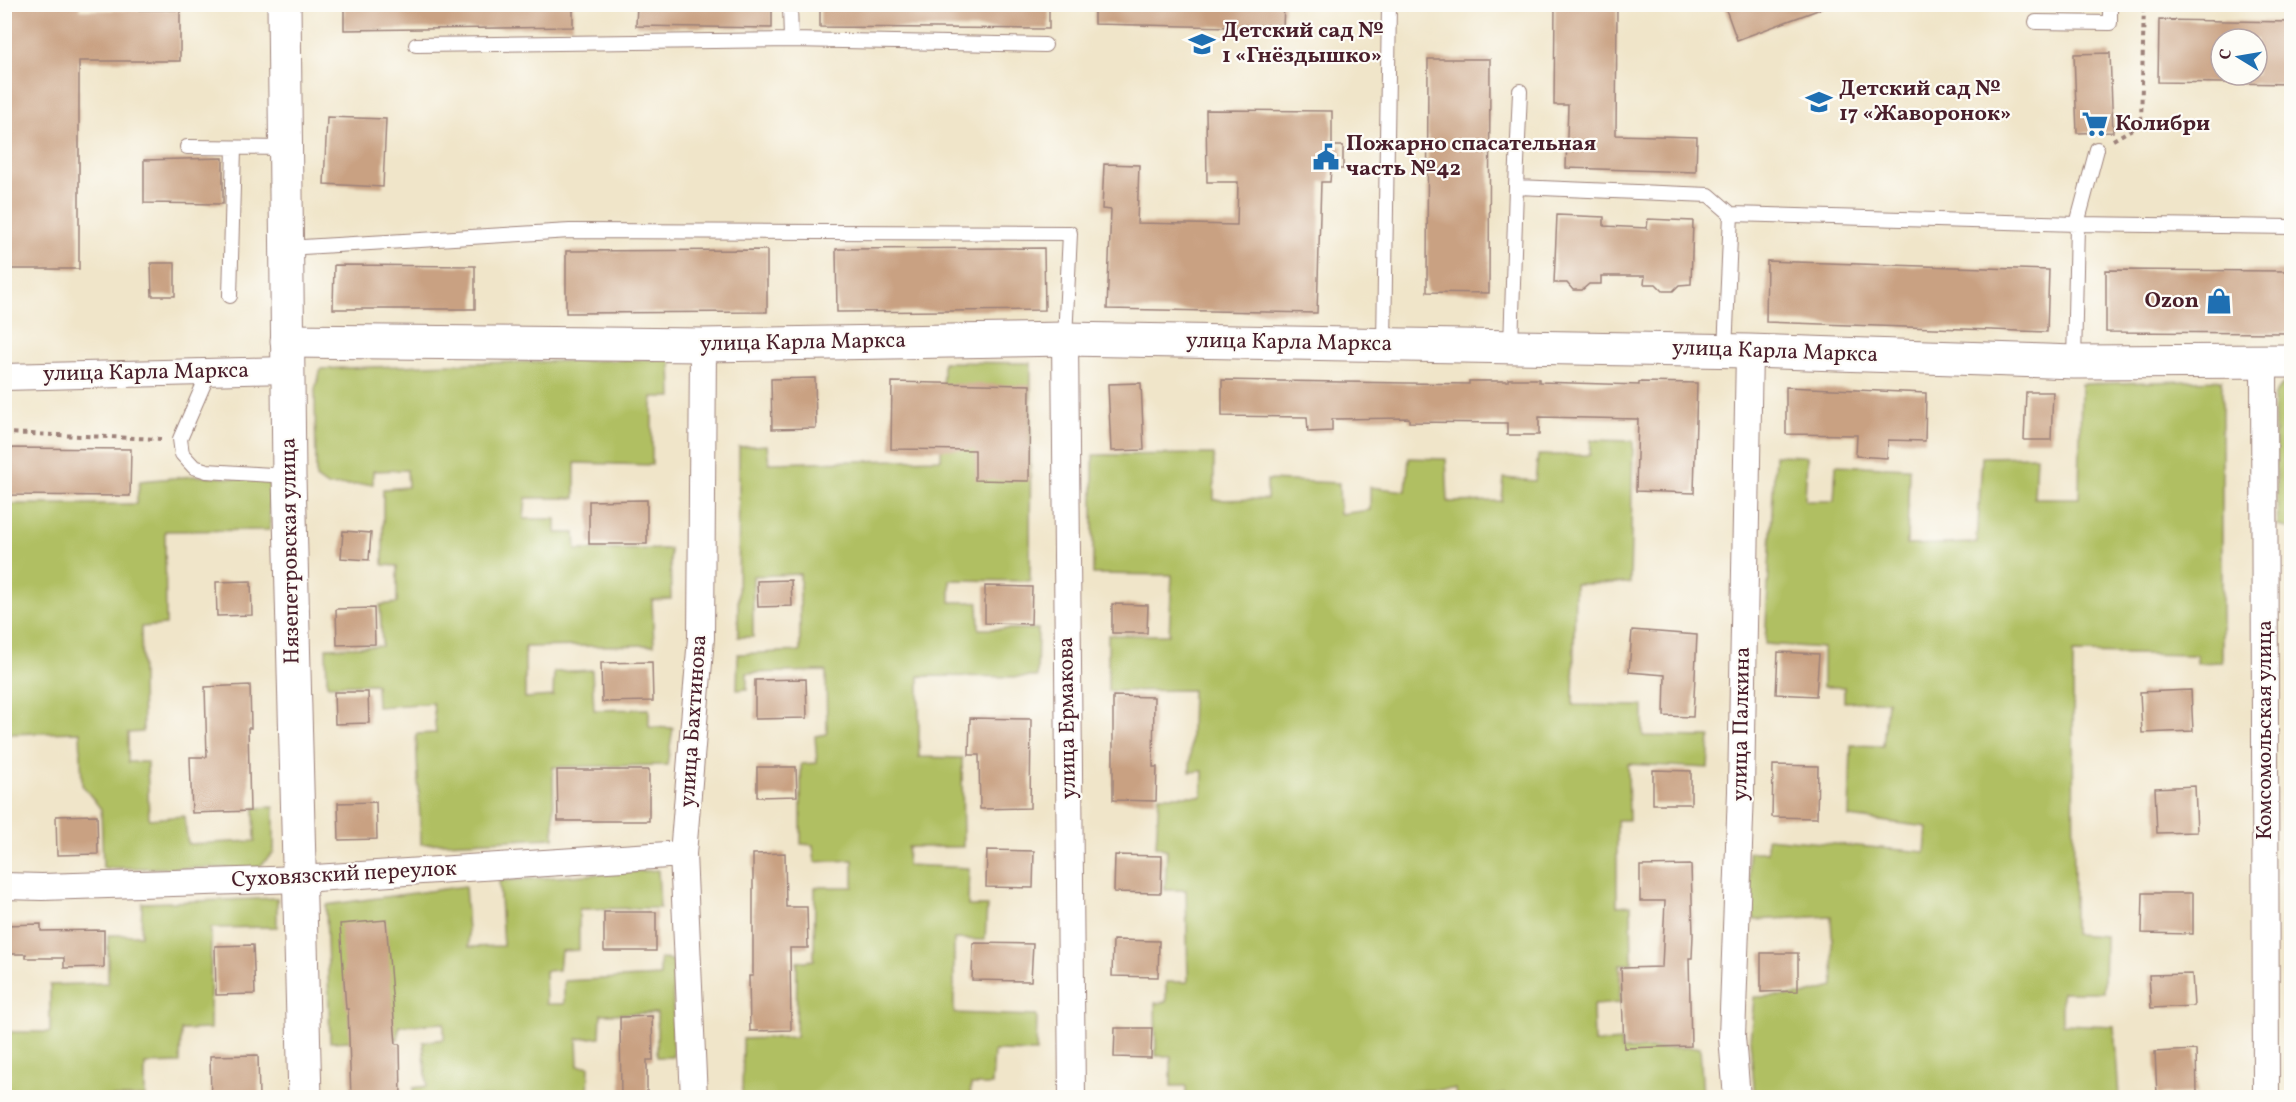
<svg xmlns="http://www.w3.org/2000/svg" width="2296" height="1102" viewBox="0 0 2296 1102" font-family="Vollkorn,serif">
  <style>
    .green { fill: #b0bf62; stroke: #7d6f46; stroke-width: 1.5 }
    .building { fill: #c9a182; fill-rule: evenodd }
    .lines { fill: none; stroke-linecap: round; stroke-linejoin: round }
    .service-casing { stroke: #9d827a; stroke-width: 16 }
    .minor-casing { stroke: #9d827a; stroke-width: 28 }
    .tertiary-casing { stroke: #9d827a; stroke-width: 35 }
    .secondary-casing { stroke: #9d827a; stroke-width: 35 }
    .path { stroke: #9d827a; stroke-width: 4; stroke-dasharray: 4.5 4.5; stroke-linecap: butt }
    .service { stroke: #fff; stroke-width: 14 }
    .minor { stroke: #fff; stroke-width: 26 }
    .tertiary { stroke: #fff; stroke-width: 33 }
    .secondary { stroke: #fff; stroke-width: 33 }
    .labels { text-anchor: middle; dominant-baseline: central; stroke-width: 4.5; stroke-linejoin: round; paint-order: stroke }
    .poi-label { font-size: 22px; font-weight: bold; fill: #4a1f2b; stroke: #fdfcf7; text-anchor: start }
    .street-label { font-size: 22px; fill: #4a1f2b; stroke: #fdfcf7 }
  </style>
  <rect width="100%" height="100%" fill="#fdfcf7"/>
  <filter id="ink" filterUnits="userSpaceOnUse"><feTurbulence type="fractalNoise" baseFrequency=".0167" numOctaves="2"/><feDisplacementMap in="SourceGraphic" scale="12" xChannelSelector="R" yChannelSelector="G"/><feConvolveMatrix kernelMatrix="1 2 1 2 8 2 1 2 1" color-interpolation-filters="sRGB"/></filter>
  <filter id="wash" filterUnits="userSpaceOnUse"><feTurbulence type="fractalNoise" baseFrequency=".008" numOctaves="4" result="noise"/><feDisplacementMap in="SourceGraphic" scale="24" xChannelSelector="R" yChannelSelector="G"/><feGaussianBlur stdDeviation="1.35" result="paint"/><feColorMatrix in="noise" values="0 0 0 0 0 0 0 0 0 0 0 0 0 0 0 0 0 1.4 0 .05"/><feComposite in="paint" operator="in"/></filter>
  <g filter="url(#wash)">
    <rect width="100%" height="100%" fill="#f0e5c9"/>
    <path class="green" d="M671,359L672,397H652V465L575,463V498H526L524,519H556V533H575L576,550L670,549L671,599L652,600L654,645L525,647V698L553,696L554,672L592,670L594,710L649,709V727L673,728L667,765L553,767L554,838L421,844L416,734L436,733L433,703L377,707L376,684L327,685L326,648L382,646L380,605L397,603V566L383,565V489L408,487L407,470L373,471V484L327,486L316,478L315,389L321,369L477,363Z
      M943,362L1031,363L1030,581L950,580V602H978L979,629H1038L1037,677L919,676V757L962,758L963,847H908L907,865L969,868L968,906H987L985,940L954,939V1013L1037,1016L1036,1052L994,1051L992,1085H971L970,1098L742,1097L743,1039L796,1037L797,962L814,960L815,887H853V860L815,862L813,845L801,844V764L817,763L815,736L827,734L826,671L747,673V689L737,690L738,654L800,651V574L753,576V637H738L739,447L767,445L769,463L941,459Z
      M2222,380V662L2197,663V655L2073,653L2074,934L2105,936L2104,992H2062V1024L2114,1026L2119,1097H1755L1750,1040L1754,997L1803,995L1834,987L1831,916L1754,920L1748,852H1767V838L1925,852L1927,827L1849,817L1851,745L1883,746L1887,701L1844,702V687H1823V648L1765,644L1775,455L1807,456L1805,501H1834L1836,465L1909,468L1907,545L1977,543L1982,457L2036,456L2034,498H2079L2081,384Z
      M2286,380H2291V529L2278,526L2274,396Z
      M1591,440L1633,441L1630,583L1575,584L1573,705L1643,706V736L1710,737L1708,768L1628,764L1629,820H1617V906L1631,905L1632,963L1620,965V1003L1593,1005L1594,1043L1621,1041V1050L1700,1047L1703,1097L1506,1098L1505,1094L1482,1097L1456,1098L1455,1089L1411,1091V1098L1186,1097V1086H1171V1056H1156L1155,1003L1166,1002V982H1188L1186,890H1165L1167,850L1156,846L1159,796H1202L1203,771L1190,772L1192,690L1108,691V635H1169L1172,575L1093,574V455L1214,454V500L1267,499V480L1339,483L1340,514L1370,510V487L1406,491L1409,458L1446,459L1448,502L1502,501L1504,478L1535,481L1538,455H1590Z
      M195,476L269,480L270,530L165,531L166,625L141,627L143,732L128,733V762H147L149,819L184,816L188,844L255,841L254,808L274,807V852L258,868H103L101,809L82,785L80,732L5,734L4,504H136L140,481Z
      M658,870L660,908L579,909V950L561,951L559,970L545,971L546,1004H564V981L660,976V959L673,960V1057H657V1013L601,1014L600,1037L577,1039L578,1066H589L588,1097H414L413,1088L427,1086L423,1042L444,1039V1023L399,1026L398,1039L330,1042L326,905L465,886L469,947L503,946L499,881Z
      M277,898V927L211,928L210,1029L181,1030L180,1063L145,1064V1097H5V1032H50V985L108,983V935H141L142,903Z"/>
    <g id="blocks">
      <path class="building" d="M4,4H80V10H180V61H79V269H4Z
        M344,4H573V27L344,30Z
        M637,4H772V28L636,26Z
        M820,4H1049V29L820,27Z
        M1094,4H1284L1283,28L1094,24Z
        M1555,4H1617L1616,135L1697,137L1696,172L1566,168L1568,105H1554Z
        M1724,4H1826V7L1737,40Z
        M2159,20L2292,22V84L2158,82ZM2221,39H2257V75H2221Z
        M2110,53L2113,132L2077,133L2074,54Z
        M1428,59H1490L1489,293L1427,292Z
        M1206,110L1332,111V146H1343V169H1331L1330,182H1321L1317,313L1107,309L1111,210L1102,209L1104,164L1139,165L1137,223L1237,225L1238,182H1207Z
        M327,117L386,119L383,187L324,184Z
        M223,158V204L144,203V160Z
        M1557,215L1604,217V226L1647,228L1648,219L1693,221L1691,284L1679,285L1673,291H1663L1656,284H1644L1645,276H1601V284H1589L1582,290H1573L1567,283H1554Z
        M1044,248L1045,310L837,312L836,249Z
        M767,250V312L566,313V251Z
        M1767,261L2049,270L2047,332L1766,322Z
        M151,263H175V296H152Z
        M334,265L475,266V309H333Z
        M2106,270L2292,271V333L2106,332Z
        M815,378L816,428L772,429L771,379Z
        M1508,379H1539V382L1639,385V382L1697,383L1694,493L1636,491L1638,419L1539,417V435H1507V423L1409,422V418L1332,419V431L1308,432L1307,417L1222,416V380L1469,384V381H1508Z
        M892,382L1030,385L1029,481L975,480V450L891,449Z
        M1141,383L1144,450L1111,451L1108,384Z
        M1786,387L1926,393L1925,441L1888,440L1887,458L1856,456L1857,435L1786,434Z
        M2026,392H2053L2051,440H2024Z
        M4,448L131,449L130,496L4,495Z
        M647,500V544H589V501Z
        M343,531L371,533L369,560L341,558Z
        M791,580L792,606L758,607L757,581Z
        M251,581L252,615L217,616L216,582Z
        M985,586L1032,587L1031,624L985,623Z
        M1112,604L1148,605L1147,633H1112Z
        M374,608L375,644L337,645L336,609Z
        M1632,630L1697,635L1693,717L1664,716L1665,675L1629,672Z
        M1778,652L1819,654L1816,696L1776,694Z
        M652,662L653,701L602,702L601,663Z
        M806,679L807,718L755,719V680Z
        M250,685L251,728H248L250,811L192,813L190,757H207L205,687Z
        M2191,690L2193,731L2142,733L2140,692Z
        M334,692H368L369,723L335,724Z
        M1113,696L1154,697L1153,767H1157L1156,801L1113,800Z
        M970,718L1031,719L1030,808L980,809L979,755H969Z
        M1773,765L1818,766L1817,818L1772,817Z
        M757,767H796L797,796L757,797Z
        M557,770H649V821H558Z
        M1653,770L1691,771V804H1653Z
        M2195,786L2197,832L2157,833L2155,788Z
        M376,802L377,839L339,840L338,803Z
        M97,815L98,854L57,855L56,816Z
        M987,850L1034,851L1033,888L986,887Z
        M785,853L786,907H807L808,948H790L791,1030L750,1031L749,976H753V854Z
        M1115,855L1162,856L1161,893L1114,892Z
        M1691,865L1693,935L1692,958H1689L1691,1046L1624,1048L1621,968L1662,967L1665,901H1640V866Z
        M2143,893H2193V934L2142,933Z
        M604,912H656V951H604Z
        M386,920L396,1044H400L401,1098H351L348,1009H346L340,924Z
        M41,924V931L104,930V967L64,968V958H26V954H4V925Z
        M1113,940L1159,941L1158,977L1112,976Z
        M973,943L1033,944L1031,981L972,980Z
        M253,945L255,994L216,995L215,946Z
        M1761,953H1798V991L1761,992Z
        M2192,974L2194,1006L2151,1008L2149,975Z
        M652,1016L653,1060H647V1098H621L620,1017Z
        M1115,1028H1152L1151,1058L1114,1057Z
        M2196,1050L2197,1093L2157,1095L2155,1052Z
        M258,1055L259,1098H211L210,1056Z"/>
    </g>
  </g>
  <g filter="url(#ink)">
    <use href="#blocks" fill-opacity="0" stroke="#9d827a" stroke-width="1.5"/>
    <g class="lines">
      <g class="service-casing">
        <path id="service" d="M2036,22L2110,23V4
          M791,40L1045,45
          M416,45L791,40L790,4
          M187,147L285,148
          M1516,187L1520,91
          M286,248L570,231L1070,233L1065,339
          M230,296L234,148
          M1384,344L1389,4
          M1511,347L1516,187L1709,195L1731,214
          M1725,351L1731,214L2077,224L2097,149
          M2074,362L2077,224L2292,227
          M209,372L180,439L182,454L194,467L207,471L289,476"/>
      </g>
      <g class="minor-casing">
        <path id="minor" d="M1065,339L1072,1098
          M2264,362L2266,1098
          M4,377L287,370
          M4,886L42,887L300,879L683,854
          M694,1098L683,854L701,638L703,345
          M1737,1098L1732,1037L1741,791L1749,351"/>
      </g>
      <g class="tertiary-casing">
        <path id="tertiary" d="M287,341L703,345L1065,339L1749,351L2074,362L2292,361"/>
      </g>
      <g class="secondary-casing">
        <path id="secondary" d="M284,4L289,476L305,1098"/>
      </g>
      <path class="path" d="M2113,140L2141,124L2144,4
        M4,433L161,439"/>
      <use href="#service" class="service"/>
      <use href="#minor" class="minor"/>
      <use href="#tertiary" class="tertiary"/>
      <use href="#secondary" class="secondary"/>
    </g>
  </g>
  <defs>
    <g id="school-bare" transform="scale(2.07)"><path d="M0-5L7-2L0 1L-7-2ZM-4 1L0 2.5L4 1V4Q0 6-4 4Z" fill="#1f6fb2" stroke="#fdfcf7" stroke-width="2.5" paint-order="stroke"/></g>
    <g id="supermarket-bare" transform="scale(2.07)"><path d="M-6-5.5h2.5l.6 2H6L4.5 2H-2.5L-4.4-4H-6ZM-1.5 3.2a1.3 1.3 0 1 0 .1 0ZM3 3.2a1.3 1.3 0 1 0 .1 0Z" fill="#1f6fb2" stroke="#fdfcf7" stroke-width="2.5" paint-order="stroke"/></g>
    <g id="civic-bare" transform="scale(2.07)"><path d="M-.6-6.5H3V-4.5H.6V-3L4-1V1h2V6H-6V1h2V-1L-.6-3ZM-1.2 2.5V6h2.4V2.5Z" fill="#1f6fb2" stroke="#fdfcf7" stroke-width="2.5" paint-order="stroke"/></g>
    <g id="shop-bare" transform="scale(2.07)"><path d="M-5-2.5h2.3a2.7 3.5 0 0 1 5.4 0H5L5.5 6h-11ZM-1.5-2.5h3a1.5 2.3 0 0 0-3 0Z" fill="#1f6fb2" stroke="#fdfcf7" stroke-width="2.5" paint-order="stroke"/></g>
  </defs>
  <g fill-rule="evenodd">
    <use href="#school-bare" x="1202" y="44"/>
    <use href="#school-bare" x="1819" y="102"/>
    <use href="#supermarket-bare" x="2095" y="124"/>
    <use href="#civic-bare" x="1326" y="157"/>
    <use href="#shop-bare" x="2219" y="301"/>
  </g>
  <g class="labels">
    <g class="poi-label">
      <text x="1222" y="31">Детский сад №<tspan x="1222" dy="25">1 «Гнёздышко»</tspan></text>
      <text x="1839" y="89">Детский сад №<tspan x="1839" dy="25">17 «Жаворонок»</tspan></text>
      <text x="2115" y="124">Колибри</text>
      <text x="1346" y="144">Пожарно спасательная<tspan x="1346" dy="25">часть №42</tspan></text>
      <text x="2199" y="301" text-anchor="end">Ozon</text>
    </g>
    <g class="street-label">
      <text transform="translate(803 343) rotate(-1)">улица Карла Маркса</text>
      <text transform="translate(1289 343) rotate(1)">улица Карла Маркса</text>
      <text transform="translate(1775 352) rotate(2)">улица Карла Маркса</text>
      <text transform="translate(146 373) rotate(-1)">улица Карла Маркса</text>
      <text transform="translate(291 551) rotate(-91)">Нязепетровская улица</text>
      <text transform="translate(1068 718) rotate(-91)">улица Ермакова</text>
      <text transform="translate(694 721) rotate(-86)">улица Бахтинова</text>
      <text transform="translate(1742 724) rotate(-89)">улица Палкина</text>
      <text transform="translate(2265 730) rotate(-90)">Комсомольская улица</text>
      <text transform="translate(344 875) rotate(-3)">Суховязский переулок</text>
    </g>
  </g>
  <rect width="2296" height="1102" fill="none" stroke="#fdfcf7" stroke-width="24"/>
  <g transform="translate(2239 57) rotate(281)"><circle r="28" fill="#fdfcf7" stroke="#b5a4a5" stroke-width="1.5"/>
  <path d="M0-4.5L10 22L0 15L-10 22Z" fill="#1f6fb2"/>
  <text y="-9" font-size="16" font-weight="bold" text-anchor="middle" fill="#4a1f2b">С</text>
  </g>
</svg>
